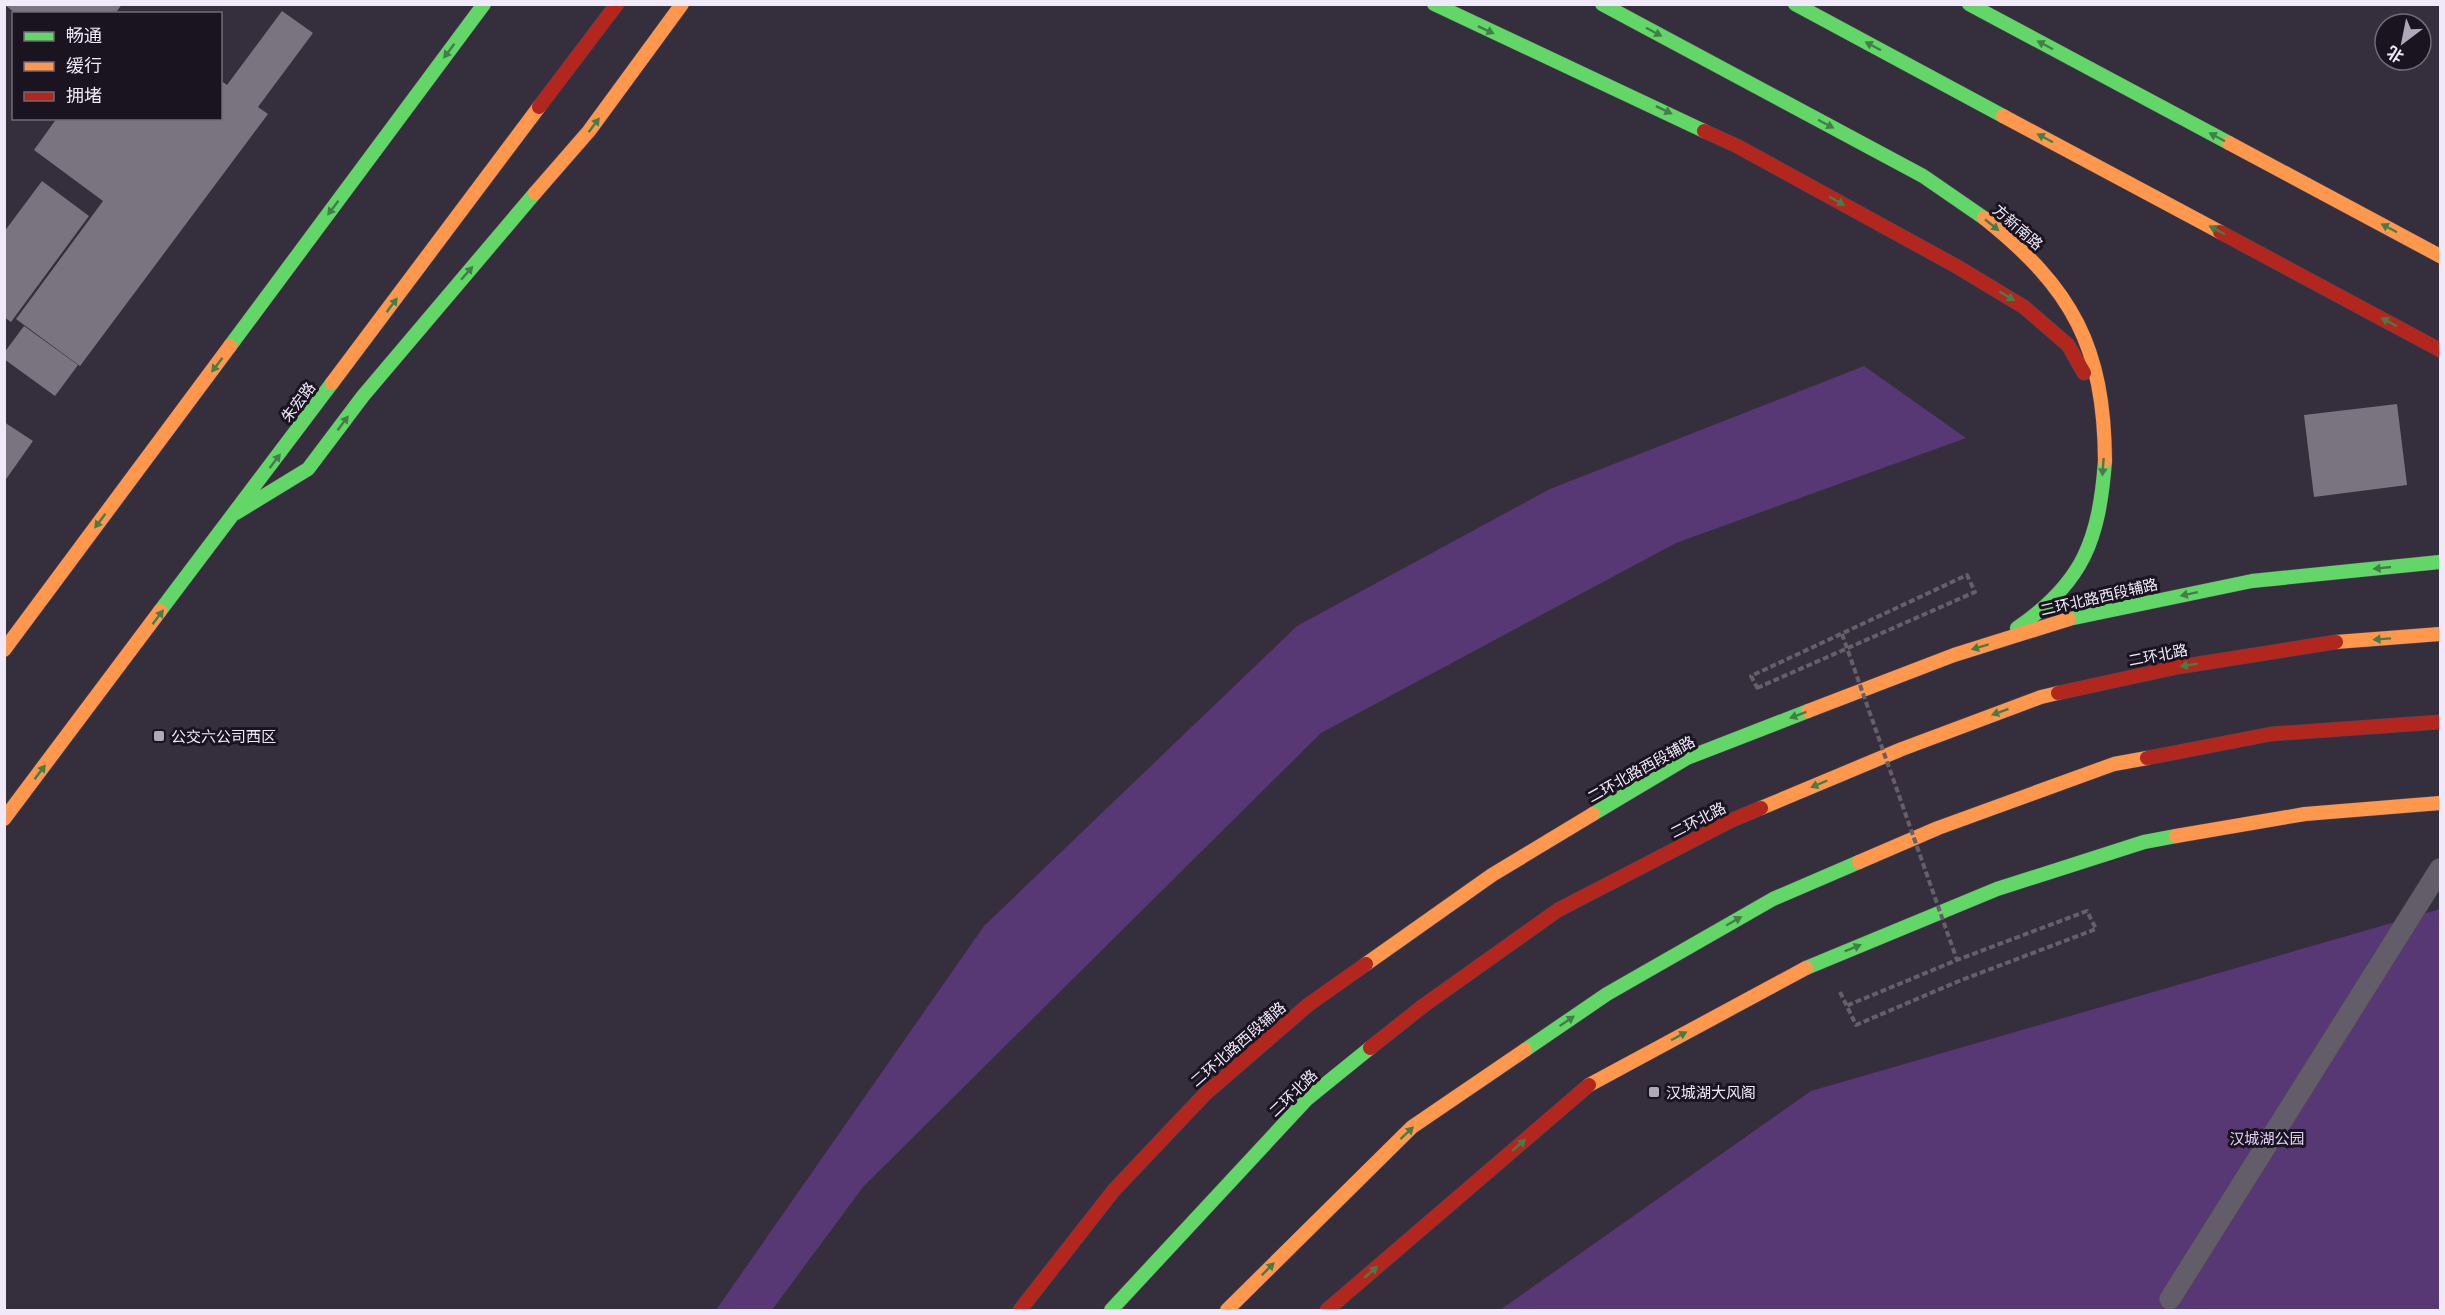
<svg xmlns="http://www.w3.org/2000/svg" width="2445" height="1315" viewBox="0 0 2445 1315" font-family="'PT Sans','Noto Sans SC',sans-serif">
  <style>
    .green { fill: #573774 }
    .building { fill: #7a7481 }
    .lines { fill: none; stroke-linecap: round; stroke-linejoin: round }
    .lane-casing { stroke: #4f4a56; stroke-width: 22 }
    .fast-casing { stroke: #4f4a56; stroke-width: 15 }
    .slow-casing { stroke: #4f4a56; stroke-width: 15 }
    .jam-casing { stroke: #4f4a56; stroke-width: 15 }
    .path { stroke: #645f69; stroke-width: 4; stroke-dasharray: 6 3; stroke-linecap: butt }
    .lane { stroke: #625d68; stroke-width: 21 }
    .fast { stroke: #63d668; stroke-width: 14 }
    .slow { stroke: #ff974d; stroke-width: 14 }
    .jam { stroke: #b3261e; stroke-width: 14 }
    .path-bridge { stroke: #645f69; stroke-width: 4; stroke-dasharray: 6 3; stroke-linecap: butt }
    .oneway { fill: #427f48 }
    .poi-dot { fill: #afa8b8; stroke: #1a1420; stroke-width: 2 }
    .labels { text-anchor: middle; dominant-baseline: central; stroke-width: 6; stroke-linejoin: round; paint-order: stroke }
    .street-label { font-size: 15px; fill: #f0e9fa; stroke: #1a1420 }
    .poi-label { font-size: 15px; fill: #f0e9fa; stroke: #1a1420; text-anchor: start }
    .park-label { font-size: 15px; fill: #e4d0fa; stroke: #1a1420 }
  </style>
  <rect width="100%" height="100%" fill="#352e3d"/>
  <path class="green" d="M1864,366L1966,438L1676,543L1321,733L863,1187L772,1310H716L984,926L1297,626L1550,489Z
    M2440,909V1310H1500L1811,1091Z"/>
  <path class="building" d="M4,4H122L115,14H16Z
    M282,11L313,33L258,107L268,114L80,366L16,319L103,201L34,150L57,118H220V80L227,85Z
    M42,181L89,216L11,322L4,317V232Z
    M24,326L78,365L55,396L4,359V353Z
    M2397,404L2407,485L2314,497L2304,415Z
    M4,422L33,441L4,482Z"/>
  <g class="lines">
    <g class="lane-casing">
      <path id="lane" d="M2170,1299L2440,869"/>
    </g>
    <g class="fast-casing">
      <path id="fast" d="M1434,4L1704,131
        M1602,4L1923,176L1984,218
        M1795,4L2003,116
        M1969,4L2229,143
        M230,346L484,4
        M236,513L308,469L363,396L535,193
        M160,611L332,383
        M2069,619L2252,581L2440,562
        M2017,628C2084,582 2099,539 2105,461
        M1593,814L1687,758L1808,711
        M1806,968L1997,889L2144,842L2176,836
        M1525,1050L1607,994L1773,899L1859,862
        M1111,1310L1307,1099L1370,1048"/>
    </g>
    <g class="slow-casing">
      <path id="slow" d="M2003,116L2220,232
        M2229,143L2440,256
        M535,193L589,131L682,4
        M1984,218C2073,289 2104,347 2105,461
        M332,383L539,107
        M2336,642L2440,634
        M4,650L230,346
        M1808,711L1954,655L2069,619
        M1761,808L1902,749L2041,697L2058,693
        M4,819L160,611
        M2176,836L2305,814L2440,803
        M1859,862L1938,828L2114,764L2147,758
        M1366,964L1492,875L1593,814
        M1589,1085L1806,968
        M1227,1310L1412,1127L1525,1050"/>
    </g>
    <g class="jam-casing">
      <path id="jam" d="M539,107L617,4
        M1704,131L1737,146L1956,266L2024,307L2068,345L2084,373
        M2220,232L2440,350
        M2058,693L2178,667L2336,642
        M2147,758L2271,734L2440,722
        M1370,1048L1423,1006L1558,910L1730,821L1761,808
        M1020,1310L1114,1190L1205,1094L1308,1005L1366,964
        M1327,1310L1589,1085"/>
    </g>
    <path class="path" d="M1757,688L1975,592L1967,575L1751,676L1759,691
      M1840,992L1856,1025L1959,981L2096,929L2087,911L1957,960L1846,1006"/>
    <use href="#lane" class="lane"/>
    <use href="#fast" class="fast"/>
    <use href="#slow" class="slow"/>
    <use href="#jam" class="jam"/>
    <path class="path-bridge" d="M1842,634L1957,960"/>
  </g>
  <defs><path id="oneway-solid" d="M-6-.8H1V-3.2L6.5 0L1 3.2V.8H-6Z" transform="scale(1.5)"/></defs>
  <g class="oneway">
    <use href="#oneway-solid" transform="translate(1486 30) rotate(25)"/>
    <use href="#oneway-solid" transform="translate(1654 32) rotate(28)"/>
    <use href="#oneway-solid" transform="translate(2045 45) rotate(-152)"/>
    <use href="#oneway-solid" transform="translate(1873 46) rotate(-152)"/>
    <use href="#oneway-solid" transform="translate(449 51) rotate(127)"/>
    <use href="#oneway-solid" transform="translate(1664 110) rotate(26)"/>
    <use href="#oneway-solid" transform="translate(1826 124) rotate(28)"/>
    <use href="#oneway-solid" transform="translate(594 125) rotate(-53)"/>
    <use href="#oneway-solid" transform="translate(2217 137) rotate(-152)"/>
    <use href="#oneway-solid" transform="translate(2045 138) rotate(-152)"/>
    <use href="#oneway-solid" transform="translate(1837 201) rotate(29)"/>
    <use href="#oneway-solid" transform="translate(333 208) rotate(127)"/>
    <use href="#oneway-solid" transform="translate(1992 225) rotate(39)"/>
    <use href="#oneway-solid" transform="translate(2389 228) rotate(-152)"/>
    <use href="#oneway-solid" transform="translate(2217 230) rotate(-152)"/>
    <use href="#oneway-solid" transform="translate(467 273) rotate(-49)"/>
    <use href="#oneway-solid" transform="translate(2007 296) rotate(31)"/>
    <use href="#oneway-solid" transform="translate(392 305) rotate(-53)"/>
    <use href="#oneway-solid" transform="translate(2389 322) rotate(-152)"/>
    <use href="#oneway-solid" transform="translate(217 365) rotate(127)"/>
    <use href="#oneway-solid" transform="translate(343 423) rotate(-53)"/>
    <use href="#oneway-solid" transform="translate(275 461) rotate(-53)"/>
    <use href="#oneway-solid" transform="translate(2103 467) rotate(94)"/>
    <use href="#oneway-solid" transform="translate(100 521) rotate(127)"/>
    <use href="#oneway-solid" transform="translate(2382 568) rotate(174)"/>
    <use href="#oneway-solid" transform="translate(2189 594) rotate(168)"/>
    <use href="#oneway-solid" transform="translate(158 617) rotate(-53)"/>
    <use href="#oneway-solid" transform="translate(2382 639) rotate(176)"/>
    <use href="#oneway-solid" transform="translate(1980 647) rotate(163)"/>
    <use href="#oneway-solid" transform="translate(2189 665) rotate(171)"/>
    <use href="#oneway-solid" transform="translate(2000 712) rotate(160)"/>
    <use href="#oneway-solid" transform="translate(1798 715) rotate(159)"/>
    <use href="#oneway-solid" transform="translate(40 772) rotate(-53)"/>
    <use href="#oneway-solid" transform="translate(1819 784) rotate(157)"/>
    <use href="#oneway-solid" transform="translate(1734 921) rotate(-30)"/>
    <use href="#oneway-solid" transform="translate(1853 948) rotate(-22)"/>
    <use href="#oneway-solid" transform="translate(1567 1021) rotate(-34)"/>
    <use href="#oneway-solid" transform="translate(1679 1036) rotate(-28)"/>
    <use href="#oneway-solid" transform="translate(1407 1133) rotate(-43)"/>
    <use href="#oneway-solid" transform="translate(1519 1145) rotate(-41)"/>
    <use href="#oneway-solid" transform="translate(1268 1269) rotate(-45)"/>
    <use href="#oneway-solid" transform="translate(1371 1272) rotate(-41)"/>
  </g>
  <g class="poi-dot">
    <rect x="153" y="730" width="12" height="12" rx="3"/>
    <rect x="1648" y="1086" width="12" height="12" rx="3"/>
  </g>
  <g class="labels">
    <g class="street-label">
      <text transform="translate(2018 227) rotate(41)">方新南路</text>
      <text transform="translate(298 402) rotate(-53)">朱宏路</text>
      <text transform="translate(2099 597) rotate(-13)">二环北路西段辅路</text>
      <text transform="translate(2158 655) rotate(-11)">二环北路</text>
      <text transform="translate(1641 769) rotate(-29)">二环北路西段辅路</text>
      <text transform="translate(1698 820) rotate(-27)">二环北路</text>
      <text transform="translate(1238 1044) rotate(-41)">二环北路西段辅路</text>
      <text transform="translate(1293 1093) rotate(-44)">二环北路</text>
    </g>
    <g class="poi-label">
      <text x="171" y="736">公交六公司西区</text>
      <text x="1666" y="1092">汉城湖大风阁</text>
    </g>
    <g class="park-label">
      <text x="2267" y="1138">汉城湖公园</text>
    </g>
  </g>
  <rect width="2445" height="1315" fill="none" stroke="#f0e9fa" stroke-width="12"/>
  <rect x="12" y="12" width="210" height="108" fill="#1a1420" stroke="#706977" stroke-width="1.5"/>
  <rect x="24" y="32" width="30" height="9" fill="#63d668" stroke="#706977" stroke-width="1.5"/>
  <text x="66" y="42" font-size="18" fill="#f0e9fa">畅通</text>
  <rect x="24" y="62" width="30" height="9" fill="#ff974d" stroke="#706977" stroke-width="1.5"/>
  <text x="66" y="72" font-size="18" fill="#f0e9fa">缓行</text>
  <rect x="24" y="92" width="30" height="9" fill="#b3261e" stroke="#706977" stroke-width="1.5"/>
  <text x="66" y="102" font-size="18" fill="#f0e9fa">拥堵</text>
  <g transform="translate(2403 42) rotate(212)"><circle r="28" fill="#1a1420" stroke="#706977" stroke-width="1.5"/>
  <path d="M0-4.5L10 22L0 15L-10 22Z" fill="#afa8b8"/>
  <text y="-9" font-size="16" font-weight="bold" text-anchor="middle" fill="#f0e9fa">北</text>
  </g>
</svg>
